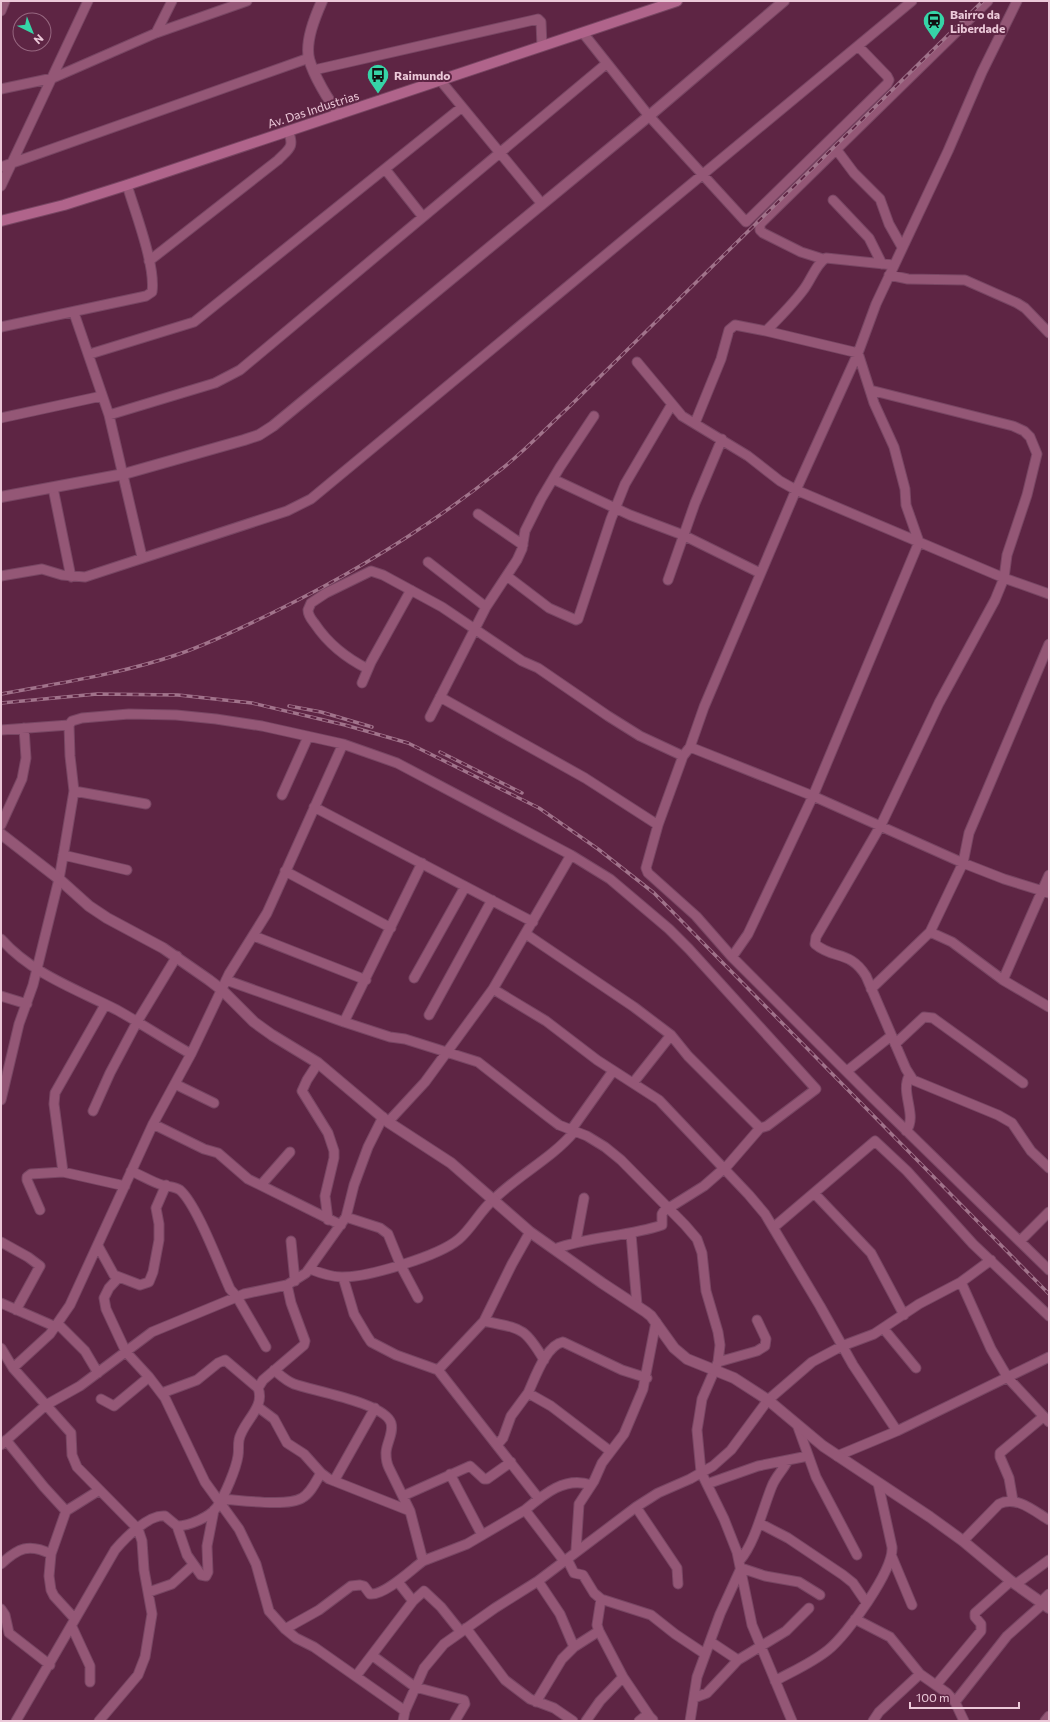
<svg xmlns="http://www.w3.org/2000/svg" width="1050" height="1722" viewBox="0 0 1050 1722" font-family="Commissioner,sans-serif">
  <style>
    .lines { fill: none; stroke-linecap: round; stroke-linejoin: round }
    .minor-casing { stroke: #784663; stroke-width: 11 }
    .tertiary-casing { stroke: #784663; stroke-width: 12 }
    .secondary-casing { stroke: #784663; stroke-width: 12 }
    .minor { stroke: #945776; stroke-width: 9 }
    .tertiary { stroke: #945776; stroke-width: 10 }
    .secondary { stroke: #b0648b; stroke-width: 10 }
    .rail-casing { stroke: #a1738b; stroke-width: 3.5 }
    .rail { stroke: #5e2544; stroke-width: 2; stroke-dasharray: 6; stroke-linecap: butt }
    .labels { text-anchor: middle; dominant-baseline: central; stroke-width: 4; stroke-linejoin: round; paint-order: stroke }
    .poi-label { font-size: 12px; font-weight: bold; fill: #ecc9d9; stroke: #5e2544; text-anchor: start }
    .street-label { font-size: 12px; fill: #ecc9d9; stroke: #5e2544 }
  </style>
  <rect width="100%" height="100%" fill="#5e2544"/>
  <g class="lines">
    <g class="minor-casing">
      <path id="minor" d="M1017,1L982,72L948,151L876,304L858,353L796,490L704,707L690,747L683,756L658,825L646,868L648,873L696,916L732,957L872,1097L1049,1270
        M1,11L5,1
        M156,33L172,1
        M583,33L649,116L746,222L887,84L889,80L887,76L858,46
        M314,70L538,19L541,22L542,46
        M440,80L542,204
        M1,89L53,78L156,33L247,1
        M836,149L854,173L880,199L889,224L902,247
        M1,167L309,58
        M385,169L423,217
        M1,186L88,1
        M833,200L869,238L882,264
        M823,259L801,252L763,233L760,230V224L988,1
        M149,261L278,160C289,149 295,147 288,131
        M889,275L908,279L965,280L1017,303L1025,308L1049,333
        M74,313L109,415L142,557
        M1,327L146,296L152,292C156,266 135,212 127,185
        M766,331C780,317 793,304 804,289C811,280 816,264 826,258L894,265
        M90,354L194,322L462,107
        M637,362L682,416L748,456L780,481L796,490L1004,578L1049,594
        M870,390L1013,426L1024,431L1030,437L1037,454L1027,495L1007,555L1004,578L995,600L939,703L881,825L816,937L815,944C834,960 850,950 866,976L906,1069L913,1080L998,1115L1012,1123L1031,1151L1049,1168
        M109,415L215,383L240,370L606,64
        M1,418L102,396
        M695,423L721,359L729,330L735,325L766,331L858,353L874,403L894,447L905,489L906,505L919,542L813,796L748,934L732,957
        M553,479L630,515L683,535L760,573
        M53,488L71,577
        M478,514L523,545
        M428,562L486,607
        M1,576L42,569L62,575L85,577L287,511L311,499L912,1
        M507,576L549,608L576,620L578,619L611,519L625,484L672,404
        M668,580L695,503L722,439
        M368,669C346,658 329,645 315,624C312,620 308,616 308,610L311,603L326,593L371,571L383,575L442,607L522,661L538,668L608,716L640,736L683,756
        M362,683L371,662L411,590
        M440,697L585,778L658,825
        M430,717L486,607L517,560L522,549L525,531L541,499L560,467L594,416
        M1,730L69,725L72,721L82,718L129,714L176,715L216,719L262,726L343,744L397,763L571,855L610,879L669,929L689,949L816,1089L767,1126L760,1128L728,1165L704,1186L664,1211L662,1214V1225C627,1237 589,1236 555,1249
        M690,747L813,796L963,863L1004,879L1049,893
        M74,791L146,804
        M282,795L308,737
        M314,807L533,922
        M1,825L22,779L26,758L24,728
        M63,855L127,870
        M285,871L391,928
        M930,932L952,942L1003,980L1049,1007
        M526,934L634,1007L671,1035L688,1056L760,1128
        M254,936L366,980
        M1,939C32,974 76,989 117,1010C142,1024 166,1040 191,1054
        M414,978L465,887
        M226,980L344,1022L390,1037L405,1039L478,1062L547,1116L559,1125L587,1136L605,1147L621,1160L685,1225L697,1239L702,1253L706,1291L718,1332L720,1345L718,1362L702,1399L699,1418L697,1430L701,1472L724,1519L737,1552L752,1625L792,1721
        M1003,980L1049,875
        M493,989L546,1021L597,1060L659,1100L749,1195L765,1214L820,1306L853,1365L897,1431
        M871,989L930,932L963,863L969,833L1049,644
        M1,996L27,1004
        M429,1015L492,900
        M344,1022L422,863
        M895,1044L924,1017L933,1018L1023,1083
        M318,1063L307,1080L302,1091L328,1133L334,1151V1158L325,1196L328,1220
        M847,1071L891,1036
        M633,1083L671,1035
        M175,1084L214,1103
        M1,1100L19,1024L33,985L59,879L65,845L74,791L70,756L69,725
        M93,1111L110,1073L137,1022L177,956
        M388,1122L425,1082L493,989L571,855
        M153,1124L204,1149L218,1153L248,1179L341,1225
        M571,1130L613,1071
        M906,1131C918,1116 900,1093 909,1076
        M131,1171C141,1175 152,1182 162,1185C168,1187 174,1186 180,1190C197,1205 219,1265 230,1289L237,1297L266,1347
        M63,1172L54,1104L55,1093L105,1005
        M261,1185L290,1152
        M814,1193L871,1253L904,1315
        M40,1210L27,1180V1177L31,1174L63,1172L125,1186
        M346,1217L380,1228L388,1234L401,1266L418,1298
        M774,1227L875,1141L907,1171L973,1244L1049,1316
        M631,1234L637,1305
        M291,1241L295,1281
        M576,1241L584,1198
        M1020,1241L1049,1212
        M1,1242L28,1257L40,1266L16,1310
        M98,1246L114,1275L140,1285L149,1282L153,1272L159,1240V1224L156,1208L166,1185
        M310,1269C320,1273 331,1277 342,1277C369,1277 439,1256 459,1239C472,1228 480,1211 493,1200C518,1175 551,1159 574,1132
        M119,1277L109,1288L104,1298L106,1309L126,1352L149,1377L165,1398L205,1482L239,1529L256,1564L269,1611L285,1629L296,1638L314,1647L405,1711
        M343,1277L354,1314L367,1336L371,1342L396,1355L438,1370L539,1499
        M961,1282L991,1349L1008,1378L1049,1422
        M1,1303L56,1327
        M484,1321C521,1329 524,1326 544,1360
        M58,1324L85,1351L98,1373
        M883,1328L916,1368
        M1,1348L13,1368L71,1433L72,1455L77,1467L138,1529L142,1541L144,1570L152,1614L145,1657L138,1675L99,1721
        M718,1362L757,1351L765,1346L766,1339L757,1320
        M13,1368L50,1334L70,1305L153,1124L191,1054L229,974L267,913L343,744
        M274,1370C280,1375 286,1381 294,1384C314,1391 385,1403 391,1423C394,1433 386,1444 386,1453C386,1458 387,1464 389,1468L410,1511L423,1561C411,1570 384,1596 370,1594L364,1586L360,1585L351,1586L319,1610L285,1629
        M438,1370L484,1321L512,1264L530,1232
        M258,1388L263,1380L304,1345L305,1341L291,1303L287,1285
        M528,1393C535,1378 546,1345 563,1342L622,1370L647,1378
        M101,1399L114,1406L149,1377
        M258,1407L274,1419L287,1443L304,1454L321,1473L329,1479L410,1511
        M798,1427L816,1477L857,1555
        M6,1440L44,1487L66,1511
        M1,1445L46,1405L80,1386L152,1332L244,1294L287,1285L306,1273L346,1217L354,1185L368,1147L383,1117
        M497,1445L503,1438L511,1416L528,1393L551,1406L610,1451
        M837,1456L897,1431L1049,1357
        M450,1474L482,1535
        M334,1481L375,1408
        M707,1484L758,1466L808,1456
        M403,1496L470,1466L484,1479H487L511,1462
        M221,1499C240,1500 288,1507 302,1498C311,1493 316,1481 321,1473
        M1013,1501L1009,1478L1000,1457V1453L1043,1417
        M636,1507L677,1568L678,1584
        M759,1523L788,1538L843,1575L853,1583L866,1602
        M177,1526L187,1555L201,1575L206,1576L208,1572L207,1546L214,1510
        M963,1541L999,1504C1016,1495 1034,1511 1049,1520
        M576,1550L579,1504L594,1481L602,1463L624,1434L643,1389L656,1322
        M892,1557L912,1605
        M567,1559L574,1573L583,1575L594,1593L601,1599
        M740,1560C755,1543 763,1508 772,1486C776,1476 784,1469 788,1460
        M423,1561L467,1544L525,1510
        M564,1561L525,1510C544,1494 565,1476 591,1485
        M1,1564C18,1548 29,1543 51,1554
        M538,1581L560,1614L574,1647
        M398,1582L413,1601
        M1016,1584L1049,1560
        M149,1592L172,1584L193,1565
        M1,1609L5,1615L9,1633L50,1665
        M75,1619L54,1596L51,1590L49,1576L51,1554L66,1511L98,1491
        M855,1619L890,1637L920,1674L947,1693L955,1702L964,1721
        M72,1627L90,1666V1682
        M466,1628L505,1680L530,1699L554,1708L573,1721
        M711,1642L738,1660
        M373,1656L415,1687L464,1700L465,1704L455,1721
        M356,1676L413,1601L424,1591L441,1607L461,1632
        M775,1681C793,1671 812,1663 828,1650C847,1635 894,1570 892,1547L878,1483
        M936,1685L981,1631V1624L975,1617V1613L1011,1581
        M694,1698L707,1693L738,1660L786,1631L809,1608
        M536,1702L562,1659L574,1647L599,1631
        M955,1702L1007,1636L1044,1603V1599L1049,1594
        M650,1717L623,1677L599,1631L597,1625L601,1599L651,1615L675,1634L705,1654
        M16,1721L115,1550C125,1538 149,1514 165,1516L177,1526C189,1526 210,1517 217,1507C225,1495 236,1469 238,1456C239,1451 238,1445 239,1440C242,1422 266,1408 258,1388L225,1360L218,1363L197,1380L162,1393
        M403,1721L405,1711L424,1668L444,1644L495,1608L538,1581L636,1507L658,1493L690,1479L713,1466L731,1450L768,1400L812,1362L842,1346L874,1334L919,1304L961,1282L991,1260
        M586,1721L600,1701L623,1677
        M639,1721L644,1717H650L653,1720
        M690,1721L697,1677L720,1614L741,1568L765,1576L799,1582L820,1595
        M873,1721L879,1712L920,1674
        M1045,1721L1049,1716"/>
    </g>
    <g class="tertiary-casing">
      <path id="tertiary" d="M322,1C315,17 305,41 309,59C314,76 328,100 339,114
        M1,497L124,474L244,440L259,435L273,426L649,116L784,1
        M1,834L59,879L89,906L107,918L163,948L209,980L222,990L254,1022L272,1035L318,1063L388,1122L451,1163L530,1232L602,1283L646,1312L651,1316L674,1348L687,1359L734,1378L768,1400L823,1446L930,1517L963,1541L1011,1581L1049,1608"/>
    </g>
    <g class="secondary-casing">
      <path id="secondary" d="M1,221L64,205L127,185L677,1"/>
    </g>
    <use href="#minor" class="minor"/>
    <use href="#tertiary" class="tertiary"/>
    <use href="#secondary" class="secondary"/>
    <g class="rail-casing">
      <path id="rail" d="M1,694C60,683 121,674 179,654C211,643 243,627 274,612C354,573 430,526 499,471C524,452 546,428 569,407L983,1
        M1,703L97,694L178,695L252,703L345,725L408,743L539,808L598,849L654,893L1049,1294
        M289,706L321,712L372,727
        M440,752L522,793"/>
    </g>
    <use href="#rail" class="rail"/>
  </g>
  <defs>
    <g id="station-pin" transform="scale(1.15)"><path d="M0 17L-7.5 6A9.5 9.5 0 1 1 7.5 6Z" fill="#36d4a7" stroke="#5e2544"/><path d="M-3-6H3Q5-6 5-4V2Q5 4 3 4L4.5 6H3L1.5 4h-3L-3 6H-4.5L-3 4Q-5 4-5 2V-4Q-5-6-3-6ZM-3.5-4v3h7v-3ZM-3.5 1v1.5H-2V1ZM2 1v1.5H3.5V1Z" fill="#111"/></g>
    <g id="bus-pin" transform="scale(1.15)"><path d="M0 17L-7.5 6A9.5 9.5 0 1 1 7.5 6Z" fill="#36d4a7" stroke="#5e2544"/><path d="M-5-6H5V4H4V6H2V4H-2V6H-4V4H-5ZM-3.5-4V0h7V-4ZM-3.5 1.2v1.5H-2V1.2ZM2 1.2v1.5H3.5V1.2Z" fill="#111"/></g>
  </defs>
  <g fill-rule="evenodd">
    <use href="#station-pin" x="934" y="21"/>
    <use href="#bus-pin" x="378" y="75"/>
  </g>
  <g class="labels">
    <g class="poi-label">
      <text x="950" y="14">Bairro da<tspan x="950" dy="14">Liberdade</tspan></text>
      <text x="394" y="75">Raimundo</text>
    </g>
    <g class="street-label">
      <text transform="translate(313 109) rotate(-18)">Av. Das Industrias</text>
    </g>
  </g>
  <rect width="1050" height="1722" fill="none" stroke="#ecc9d9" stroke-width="4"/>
  <g transform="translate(32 32) rotate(137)"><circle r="19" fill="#5e2544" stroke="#976780"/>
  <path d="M0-3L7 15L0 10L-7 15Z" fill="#36d4a7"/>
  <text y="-6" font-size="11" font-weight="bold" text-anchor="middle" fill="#ecc9d9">N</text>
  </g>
  <path d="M910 1702v6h109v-6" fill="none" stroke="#ecc9d9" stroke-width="2"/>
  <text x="916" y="1702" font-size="12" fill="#ecc9d9" stroke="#5e2544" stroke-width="3" paint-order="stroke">100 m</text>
</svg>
